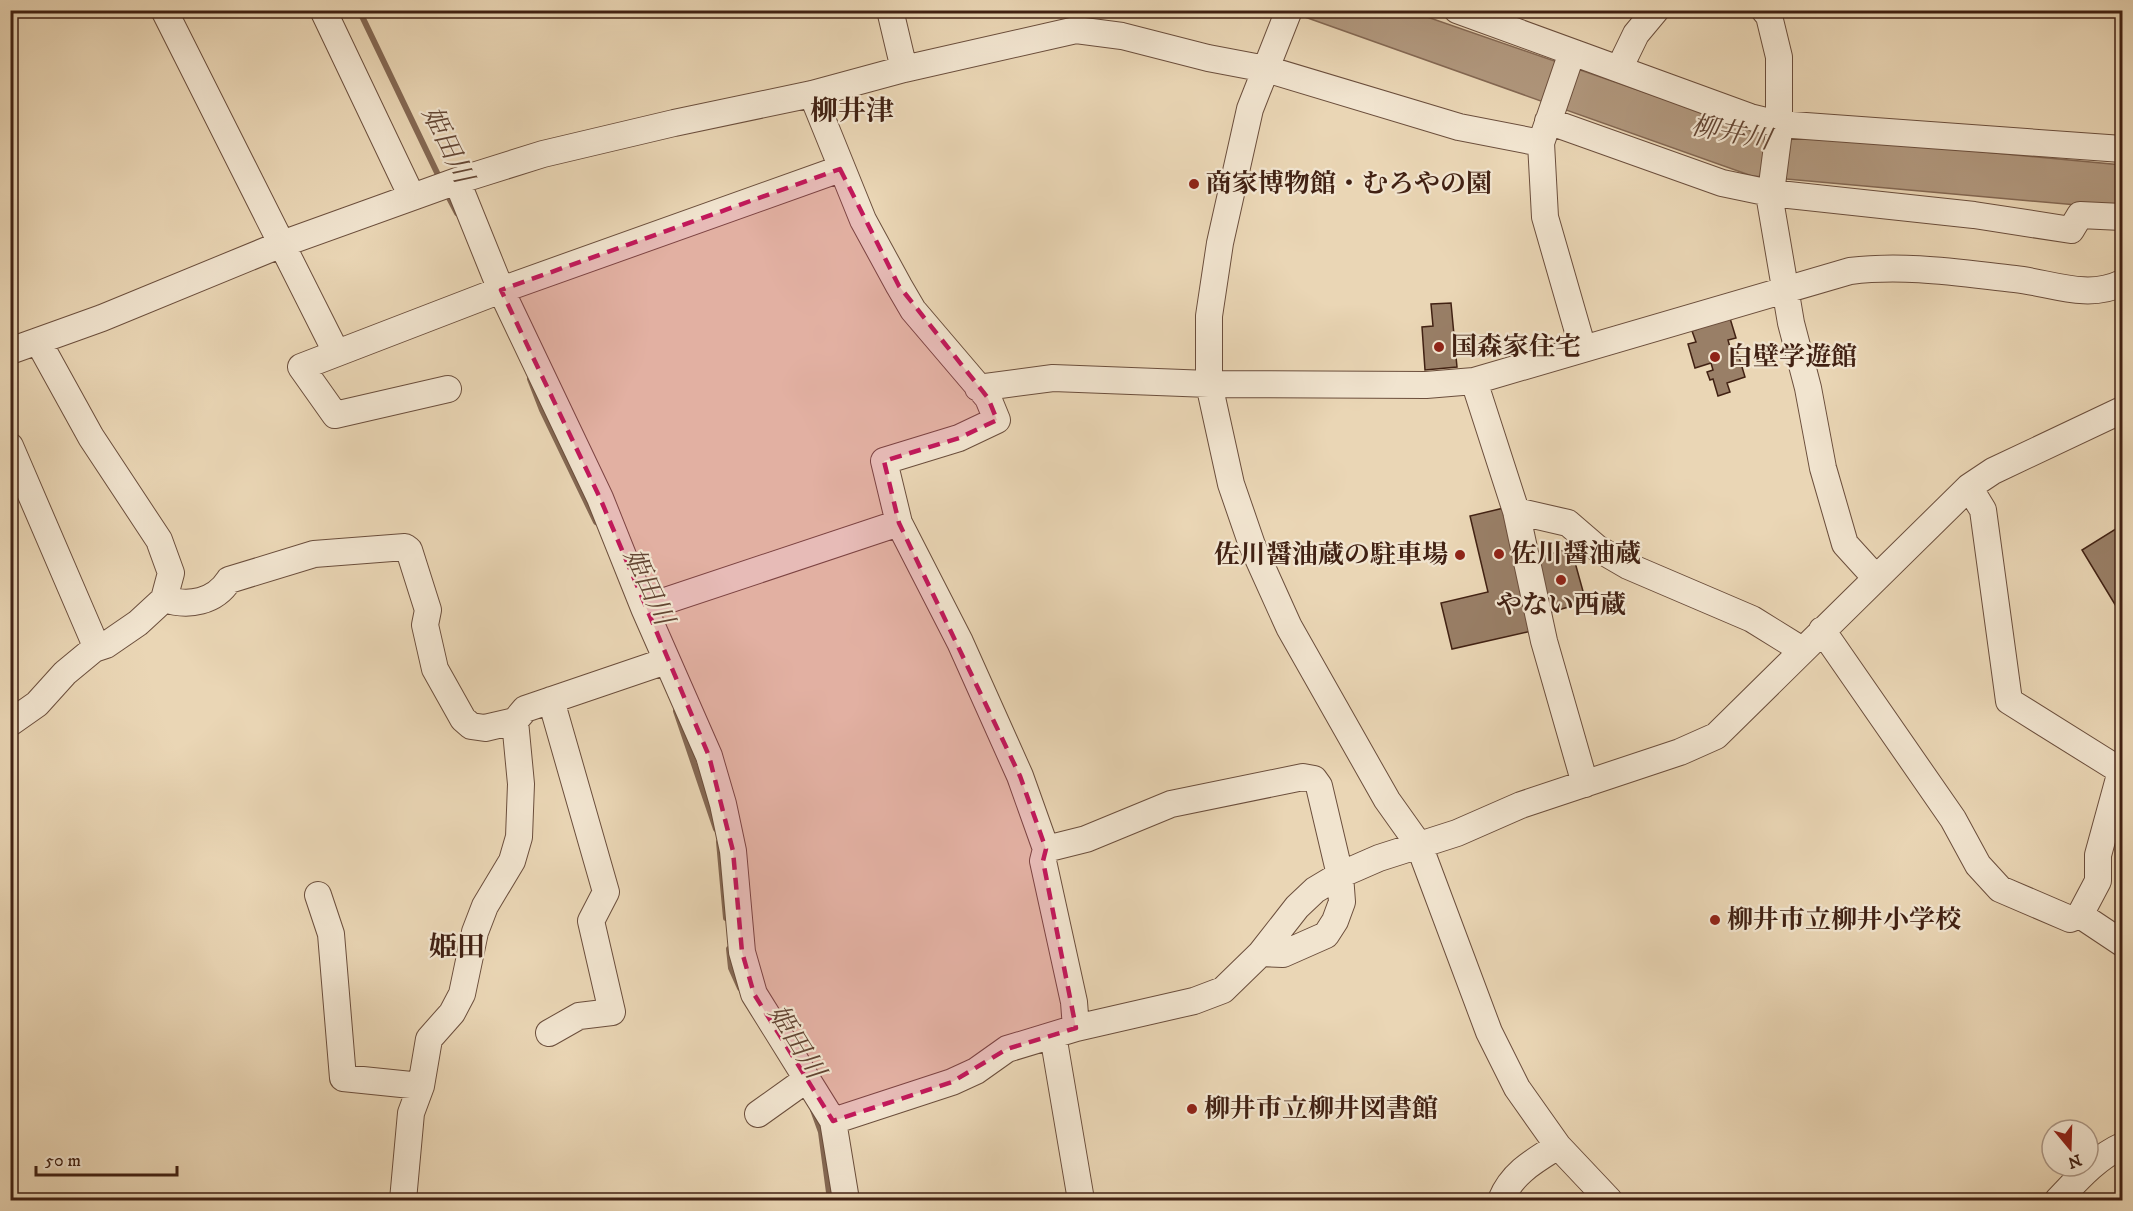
<svg xmlns="http://www.w3.org/2000/svg" width="2133" height="1211" viewBox="0 0 2133 1211" font-family="'IM FELL DW Pica','Noto Serif JP',serif">
  <style>
    .water { fill: #b1987e; stroke: #846853; stroke-width: 1.5 }
    .lines { fill: none; stroke-linecap: round; stroke-linejoin: round }
    .stream { stroke: #846853; stroke-width: 6 }
    .building { fill: #997f67; stroke: #412113; stroke-width: 1.5 }
    .minor-casing { stroke: #6b4e3c; stroke-width: 28 }
    .minor { stroke: #f1e4cf; stroke-width: 26 }
    .marked { fill: #c2185b; fill-opacity: 0.2; stroke: #c2185b; stroke-width: 4.5; stroke-dasharray: 12 8; stroke-linejoin: round }
    .poi-dot { fill: #8f2418; stroke: #f1e4cf; stroke-width: 2 }
    .labels { text-anchor: middle; dominant-baseline: central; stroke-width: 4.5; stroke-linejoin: round; paint-order: stroke }
    .poi-label { font-size: 26px; font-weight: bold; fill: #412113; stroke: #f1e4cf; text-anchor: start }
    .water-label { font-size: 27px; font-style: italic; fill: #634533; stroke: #f1e4cf }
    .quarter-label { font-size: 28px; font-weight: bold; fill: #412113; stroke: #f1e4cf }
  </style>
  <rect width="100%" height="100%" fill="#ead6b5"/>
  <filter id="stains"><feTurbulence type="fractalNoise" baseFrequency=".00333" numOctaves="4"/><feColorMatrix values="0 0 0 0 .2 0 0 0 0 .09 0 0 0 0 .02 0 0 0 .5 -.17"/></filter>
  <radialGradient id="worn" r=".72"><stop offset=".6" stop-color="#630" stop-opacity="0"/><stop offset="1" stop-color="#630" stop-opacity=".3"/></radialGradient>
  <path class="water" d="M1288,11H1410L1753,130L2122,165V209L1752,176Z"/>
  <g class="lines">
    <path class="stream" d="M359,10L441,181
      M445,190L457,213
      M530,379L542,410L596,522
      M676,711L716,829
      M719,842L726,918
      M729,949L731,968L740,988
      M813,1110L821,1132L830,1200"/>
  </g>
  <path class="building" d="M1451,303L1457,367L1425,370L1422,327L1433,326L1431,304Z
    M1729,315L1736,338L1728,340L1731,351L1737,350L1745,377L1727,383L1730,392L1718,396L1713,379L1710,380L1707,372L1713,370L1711,363L1695,368L1688,344L1696,342L1692,331L1698,329L1696,325Z
    M1508,507L1536,630L1452,649L1441,603L1488,592L1470,516Z
    M2122,525V616L2082,550Z
    M1571,548L1586,602L1551,612L1536,558Z"/>
  <g class="lines">
    <g class="minor-casing">
      <path id="minor" d="M164,10L336,352
        M323,10L412,197
        M890,10L904,69
        M1289,10L1250,109L1220,243L1209,316V384L1231,484L1252,545L1289,627L1387,800L1419,845L1489,1032L1517,1088L1558,1146L1609,1200
        M1457,10L1750,117L1778,124L2122,149
        M1764,10L1769,16L1779,57V131L1770,200L1791,323L1808,388L1823,468L1845,544L1875,577
        M1574,53L1570,58L1541,143L1545,217L1583,349
        M1619,69L1636,34L1656,10
        M812,94L863,220L899,286L913,310L988,398L997,420L959,438L884,461L899,523L960,642L1020,776L1046,849L1043,861L1074,1002L1076,1028
        M1548,121L1722,183L1770,193L1974,215L2071,230L2080,215L2122,217
        M457,181L501,290L600,498L644,608L709,756L723,804L733,851L742,952L754,994L833,1121L846,1200
        M10,351L102,318L282,244L457,181L543,154L674,123L812,94L904,69L1076,30L1122,36L1208,58L1266,69L1459,127L1541,143
        M1474,381L1516,511L1544,641L1585,784
        M978,388L1053,378L1209,384L1426,385L1474,381L1850,271C1905,264 1960,273 2015,279C2051,283 2087,300 2122,283
        M448,389L335,415L301,367L501,290L840,169
        M10,446L93,639L94,649
        M1516,511L1568,523L1597,548L1628,566L1752,619L1802,650
        M164,599C189,607 215,602 229,580L314,554L405,547L409,550L428,610L425,625L435,669L463,719L471,726L485,728L515,721
        M644,608L899,523
        M1822,630L1953,819L1978,865L2000,889L2070,919L2080,915L2098,881V855L2121,771L2009,701L1983,510L1969,487
        M10,723L37,704L65,673L94,649L106,645L138,623L164,599L171,573L159,540L91,437L38,341
        M1046,849L1086,839L1171,804L1303,777L1314,779L1319,786L1340,875L1342,902L1335,921L1326,935L1283,954L1261,953
        M318,895L331,934L343,1078L421,1086
        M2080,915L2122,943
        M549,1033L579,1016L612,1012L591,921L606,892L551,700
        M1053,1035L1081,1200
        M758,1114L807,1079
        M833,1121L952,1082L976,1071L1007,1049L1076,1028L1194,1001L1223,990L1261,953L1297,907L1315,890L1340,875L1379,858L1457,833L1521,805L1680,752L1716,736L1969,487L1993,471L2122,410
        M403,1200L411,1113L421,1086L429,1039L452,1013L462,994L475,932L485,906L512,861L519,837L521,784L515,721L525,709L666,661
        M1501,1200C1512,1173 1534,1161 1558,1146
        M2058,1200C2077,1180 2097,1157 2122,1146"/>
    </g>
    <use href="#minor" class="minor"/>
  </g>
  <path class="marked" d="M840,169L899,286L988,398L997,420L959,438L884,461L899,523L1020,776L1046,849L1043,861L1076,1028L1007,1049L952,1082L833,1121L754,994L742,952L733,851L709,756L600,498L501,290Z"/>
  <g class="poi-dot">
    <circle cx="1194" cy="184" r="6"/>
    <circle cx="1439" cy="347" r="6"/>
    <circle cx="1715" cy="357" r="6"/>
    <circle cx="1499" cy="554" r="6"/>
    <circle cx="1460" cy="555" r="6"/>
    <circle cx="1561" cy="580" r="6"/>
    <circle cx="1715" cy="920" r="6"/>
    <circle cx="1192" cy="1109" r="6"/>
  </g>
  <g class="labels">
    <g class="poi-label">
      <text x="1206" y="184">商家博物館・むろやの園</text>
      <text x="1451" y="347">国森家住宅</text>
      <text x="1727" y="357">白壁学遊館</text>
      <text x="1511" y="554">佐川醤油蔵</text>
      <text x="1448" y="555" text-anchor="end">佐川醤油蔵の駐車場</text>
      <text x="1561" y="605" text-anchor="middle">やない西蔵</text>
      <text x="1727" y="920">柳井市立柳井小学校</text>
      <text x="1204" y="1109">柳井市立柳井図書館</text>
    </g>
    <g class="water-label">
      <text transform="translate(1731 133) rotate(11)">柳井川</text>
      <text transform="translate(447 145) rotate(64)">姫田川</text>
      <text transform="translate(648 587) rotate(65)">姫田川</text>
      <text transform="translate(796 1042) rotate(58)">姫田川</text>
    </g>
    <g class="quarter-label">
      <text x="852" y="111">柳井津</text>
      <text x="457" y="947">姫田</text>
    </g>
  </g>
  <rect width="2133" height="1211" fill="none" stroke="#ead6b5" stroke-width="36"/>
  <rect x="12" y="12" width="2109" height="1187" fill="none" stroke="#412113" stroke-width="3"/>
  <rect x="18" y="18" width="2097" height="1175" fill="none" stroke="#412113" stroke-width="1.5"/>
  <g transform="translate(2070 1148) rotate(161)"><circle r="28" fill="#f1e4cf" stroke="#ab9684" stroke-width="1.5"/>
  <path d="M0-4.5L10 22L0 15L-10 22Z" fill="#8f2418"/>
  <text y="-9" font-size="16" font-weight="bold" text-anchor="middle" fill="#412113">N</text>
  </g>
  <path d="M36 1166v9h141v-9" fill="none" stroke="#412113" stroke-width="3"/>
  <text x="45" y="1166" font-size="18" fill="#412113" stroke="#f1e4cf" stroke-width="4.5" paint-order="stroke">50 m</text>
  <rect width="100%" height="100%" filter="url(#stains)"/>
  <rect width="100%" height="100%" fill="url(#worn)"/>
</svg>
